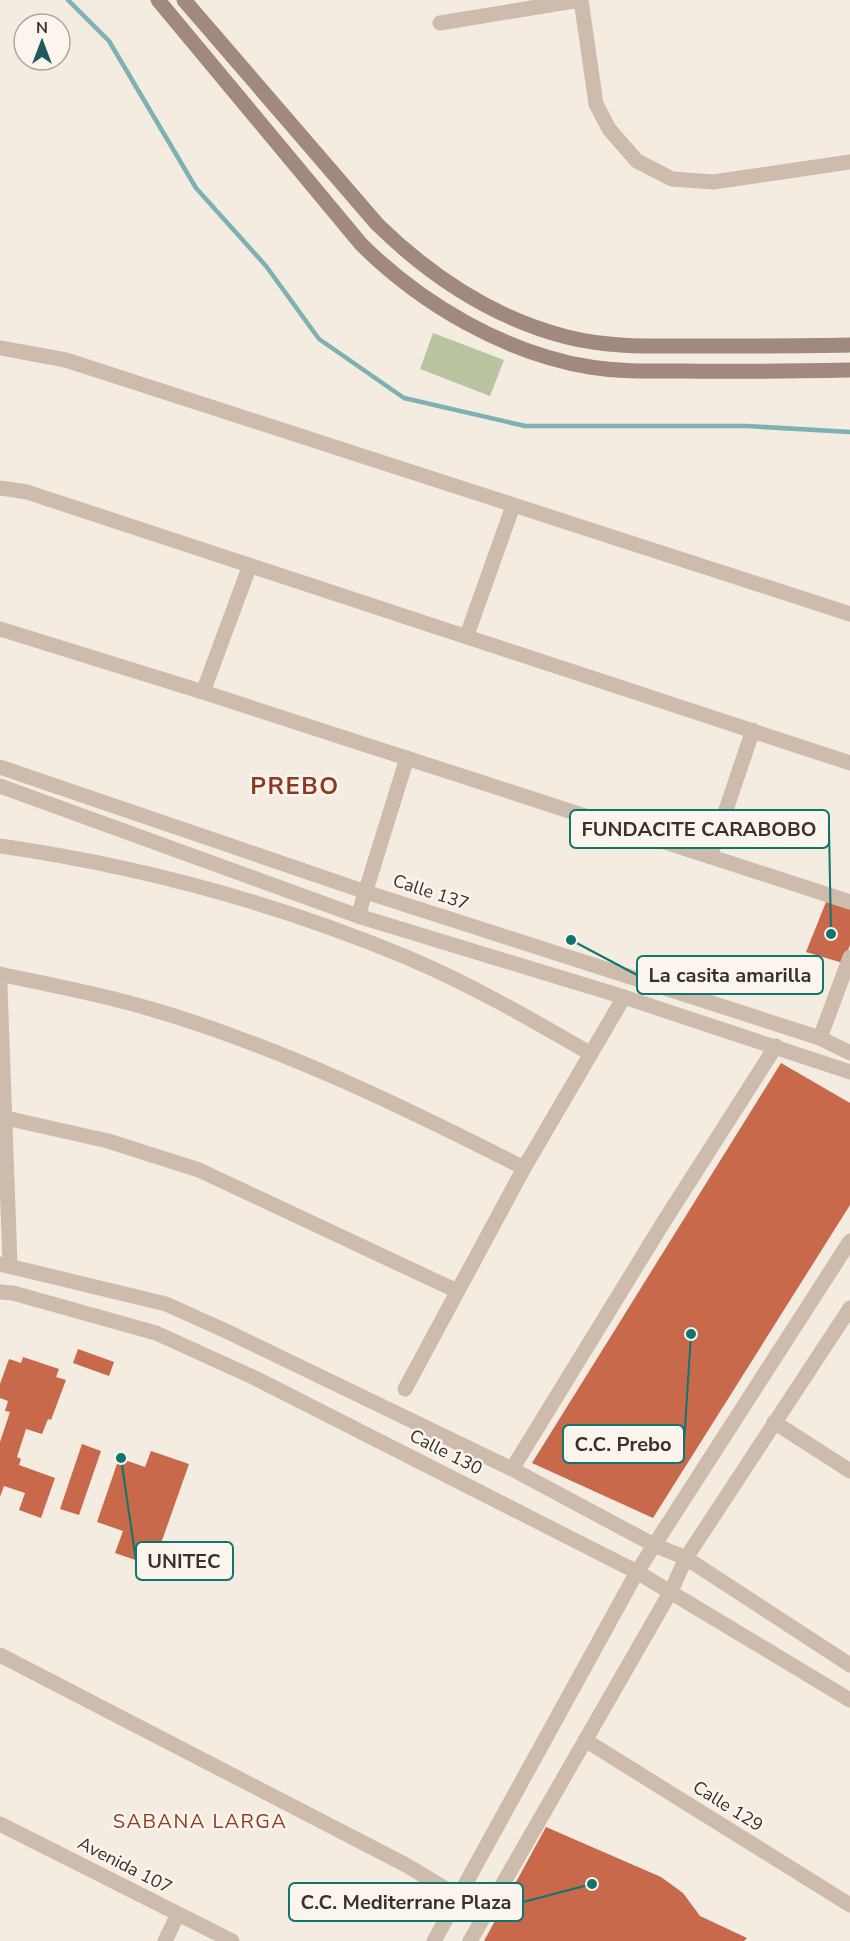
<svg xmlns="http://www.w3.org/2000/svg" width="850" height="1941" viewBox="0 0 850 1941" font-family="'Nunito Sans',sans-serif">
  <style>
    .green { fill: #b8c4a0 }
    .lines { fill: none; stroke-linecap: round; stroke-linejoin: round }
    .stream { stroke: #7fb0b2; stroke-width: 4.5 }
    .building { fill: #c8694b }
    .street { stroke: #cdbbac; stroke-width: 15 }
    .secondary { stroke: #a18a7d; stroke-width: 15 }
    .labels { text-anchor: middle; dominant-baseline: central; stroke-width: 5; stroke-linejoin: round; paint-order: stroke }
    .street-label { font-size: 18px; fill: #3b302b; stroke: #fbf5ee }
    .neighbourhood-label { font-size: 20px; letter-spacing: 1.5px; fill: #8c3b22; stroke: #fbf5ee }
    .district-label { font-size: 24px; font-weight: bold; letter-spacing: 1.5px; fill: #8c3b22; stroke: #fbf5ee }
    .leader { fill: none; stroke: #0f766e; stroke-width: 2 }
    .callout-dot { fill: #0f766e; stroke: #fbf5ee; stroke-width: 2 }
    .callout { fill: #fbf5ee; stroke: #0f766e; stroke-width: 2 }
    .callout-label { font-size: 20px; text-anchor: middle; font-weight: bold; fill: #3b302b }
  </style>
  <rect width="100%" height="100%" fill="#f4ebe1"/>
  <path class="green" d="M433,333L504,360L490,396L420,369Z"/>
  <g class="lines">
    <path class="stream" d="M68,0L109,41L196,188L266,266L319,339L404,398L525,426H747L850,432"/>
  </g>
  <path class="building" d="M826,902L850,909V945L843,963L806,952Z
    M781,1063L850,1103V1205L653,1518L532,1463Z
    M78,1349L114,1362L109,1376L73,1363Z
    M23,1357L59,1369L56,1377L66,1380L51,1420L48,1419L42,1434L26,1429L17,1457L21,1459L19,1465L55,1478L41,1518L19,1510L25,1493L4,1486L0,1497V1442L10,1412L5,1411L8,1401L0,1398V1384L9,1359L21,1363Z
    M82,1444L101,1451L79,1515L60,1509Z
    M151,1451L189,1464L153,1566L115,1553L123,1531L97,1522L119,1458L145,1467Z
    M546,1827L661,1877L683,1893L700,1916L747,1938L744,1941H484Z"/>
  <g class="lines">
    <path class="street" d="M581,0L596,104L609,129L637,161L672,179L713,182L850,162
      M440,23L580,0
      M0,348L66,360L850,614
      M0,488L27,492L850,763
      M0,629L203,692L850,902
      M467,635L513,506
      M203,692L250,565
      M0,767L366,892L820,1038L850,1053
      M0,786L358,916L624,997L850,1072
      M0,846C139,866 276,903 406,957C470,984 531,1019 591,1054
      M710,857L753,730
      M358,916L407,758
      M0,974C50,985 102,994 151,1009C281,1047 404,1107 524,1168
      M0,986L10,1264
      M820,1038L850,957
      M6,1118L108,1141L199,1170L457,1291
      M0,1264L166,1304L226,1331L512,1469L654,1545L686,1558L850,1665
      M0,1292L13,1293L156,1333L255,1378L637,1572L850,1700
      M405,1389L524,1168L624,997
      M774,1422L850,1471
      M512,1469L663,1223L776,1046
      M0,1655L406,1865L459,1897
      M585,1740L850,1905
      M0,1824L232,1941
      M165,1941L178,1914
      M434,1941L637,1572L850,1241
      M470,1941L671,1591L686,1558L850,1308"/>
    <path class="secondary" d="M158,0L361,244C421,304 505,353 590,367C621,372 655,371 686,371C741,372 795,371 850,370
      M184,0L377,224C431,277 493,318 567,337C610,348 656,346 699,346C749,346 800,346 850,345"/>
  </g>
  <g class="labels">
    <g class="street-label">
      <text transform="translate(431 892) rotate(18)">Calle 137</text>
      <text transform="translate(446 1452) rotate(27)">Calle 130</text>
      <text transform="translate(728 1806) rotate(32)">Calle 129</text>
      <text transform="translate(125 1865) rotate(27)">Avenida 107</text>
    </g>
    <g class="neighbourhood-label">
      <text x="200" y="1821">SABANA LARGA</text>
    </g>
    <g class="district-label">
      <text x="295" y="786">PREBO</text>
    </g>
  </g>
  <path class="leader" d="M831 934L829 829M571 940L637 975M691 1334L684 1444M121 1458L136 1561M592 1884L523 1902"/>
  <g class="callout-dot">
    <circle cx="831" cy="934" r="6"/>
    <circle cx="571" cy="940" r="6"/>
    <circle cx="691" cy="1334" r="6"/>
    <circle cx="121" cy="1458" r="6"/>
    <circle cx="592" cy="1884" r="6"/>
  </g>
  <g class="callout">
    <rect x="570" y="810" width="259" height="38" rx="6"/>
    <rect x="637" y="956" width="186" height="38" rx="6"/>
    <rect x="563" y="1425" width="121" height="38" rx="6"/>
    <rect x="136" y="1542" width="97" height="38" rx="6"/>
    <rect x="289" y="1883" width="234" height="38" rx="6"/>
  </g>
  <g class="callout-label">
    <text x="699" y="836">FUNDACITE CARABOBO</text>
    <text x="730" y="982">La casita amarilla</text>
    <text x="623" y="1451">C.C. Prebo</text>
    <text x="184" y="1568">UNITEC</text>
    <text x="406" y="1909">C.C. Mediterrane Plaza</text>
  </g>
  <g transform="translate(42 42)"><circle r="28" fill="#fbf5ee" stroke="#aea6a0" stroke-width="1.5"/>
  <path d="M0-4.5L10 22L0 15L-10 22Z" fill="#1f5a5e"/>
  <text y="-9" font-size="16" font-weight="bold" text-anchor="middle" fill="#3b302b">N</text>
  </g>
</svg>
